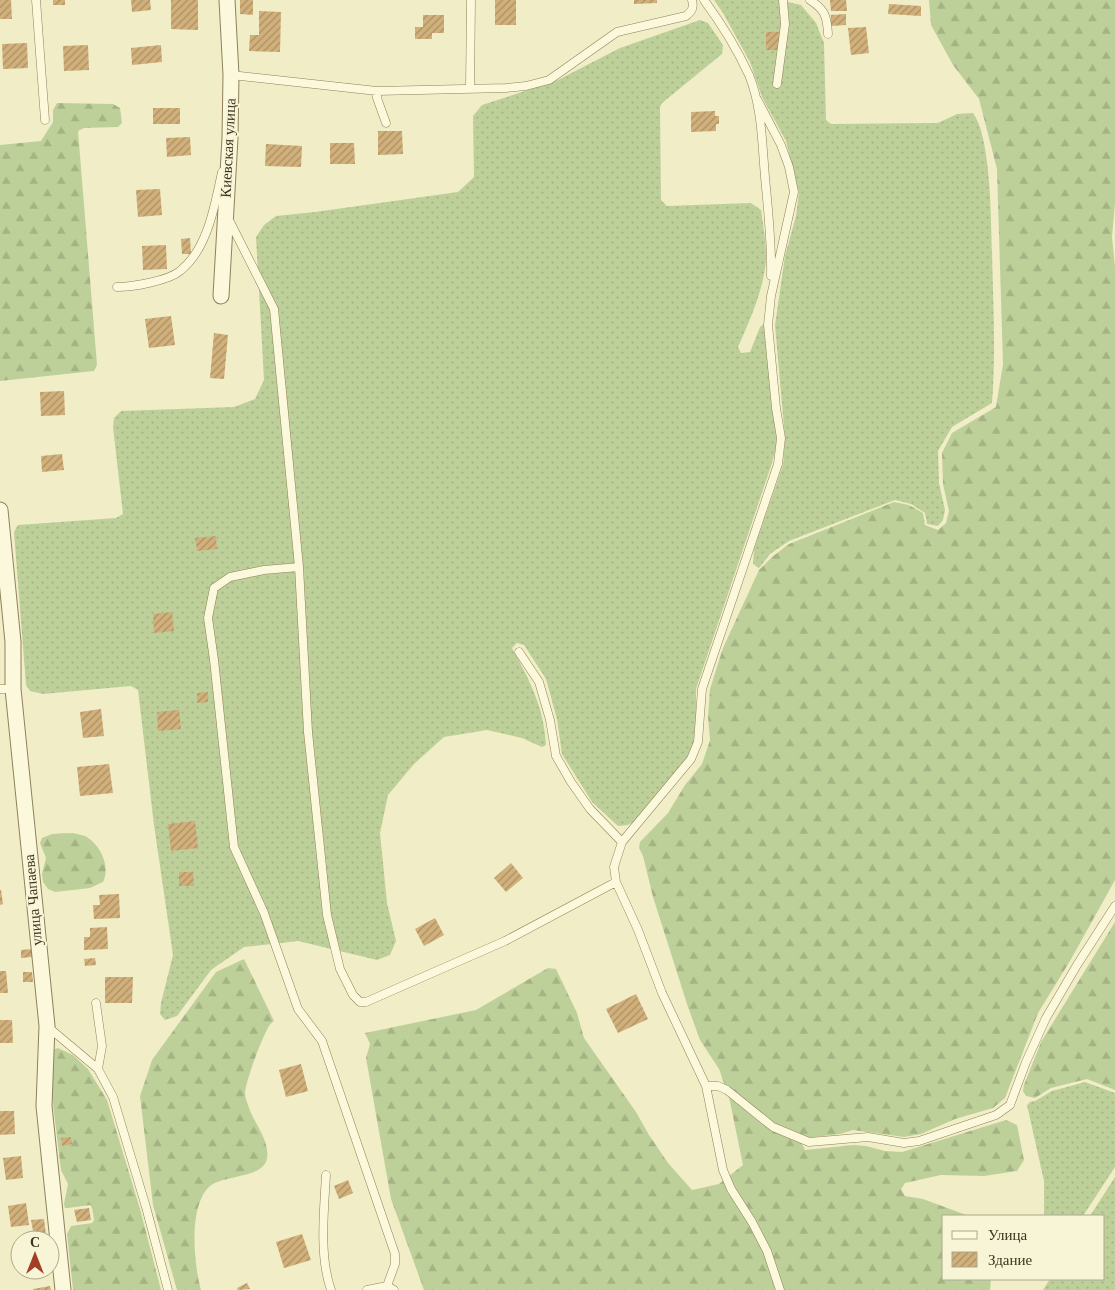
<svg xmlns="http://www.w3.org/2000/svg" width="1115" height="1290" viewBox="0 0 1115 1290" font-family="Georgia,serif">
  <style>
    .grass { fill: url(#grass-dots) }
    .forest { fill: url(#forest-firs) }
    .building { fill: url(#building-hatch) }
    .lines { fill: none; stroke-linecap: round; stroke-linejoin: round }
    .service-casing { stroke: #8e815b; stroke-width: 9 }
    .minor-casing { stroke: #8e815b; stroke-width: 17 }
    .service { stroke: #fbf8db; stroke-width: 8 }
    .minor { stroke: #fbf8db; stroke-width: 15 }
    .labels { text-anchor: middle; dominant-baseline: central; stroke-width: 4; stroke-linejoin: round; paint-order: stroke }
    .street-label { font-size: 15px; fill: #3d341f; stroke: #f8f5d7 }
  </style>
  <defs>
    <pattern id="grass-dots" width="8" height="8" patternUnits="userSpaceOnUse" patternTransform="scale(1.25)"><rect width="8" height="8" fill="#bed099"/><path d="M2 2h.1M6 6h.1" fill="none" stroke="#a4b383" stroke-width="1.8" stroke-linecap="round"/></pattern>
    <pattern id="forest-firs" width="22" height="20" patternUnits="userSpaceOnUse" patternTransform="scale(1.25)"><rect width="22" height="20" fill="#bed099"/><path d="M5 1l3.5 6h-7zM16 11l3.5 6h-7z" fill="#a4b383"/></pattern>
    <pattern id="building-hatch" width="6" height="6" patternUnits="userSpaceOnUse" patternTransform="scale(1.25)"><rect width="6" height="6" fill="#d1b07b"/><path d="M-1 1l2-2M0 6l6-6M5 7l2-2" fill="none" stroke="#ab9064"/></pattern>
  </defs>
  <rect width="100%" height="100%" fill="#f1edc7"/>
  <path class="grass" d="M714,0H779L801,5L816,23L824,43L826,120L831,124L938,123L957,114L973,113C991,137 991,219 992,251C993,302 996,352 992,403L952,427L938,451L939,483L945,510L943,520L938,526L927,524L925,513L911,504L895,500L789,541L770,554L759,568L753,564L754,549L783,465L785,438L775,325L785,256L796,216L799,192L786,141L762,97L750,62L723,13Z
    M700,20L708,23L723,45L722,54L662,103L660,107L661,200L667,206L751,203L761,210C763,226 767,245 766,261C763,291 750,320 738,347L741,353L750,352L760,327L764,324L766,326L772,404L778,439L772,463L696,689V742L687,760L636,820L628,825L618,826L592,802L562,754L557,719L546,679L524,645L517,643L512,648C530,681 544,707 546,745L542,747L522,738L487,730L444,737L414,764L388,795L380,833L387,903L396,941L390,955L377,960L298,941L244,947L211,970L177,1016L165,1020L160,1014L161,1003L173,955L154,825L138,690L131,686L43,694L30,691L26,685L14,532L18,525L116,518L123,514L113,427L114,418L121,411L234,407L255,399L264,380L256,237L264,225L276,216L315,212L458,192L474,177L473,116L482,105L556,81L620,48Z
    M1085,1082L1115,1093V1167L1083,1216H1044V1181L1027,1105L1030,1102L1035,1101L1052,1091Z
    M1115,1177V1290H1043L1050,1279H1104V1216H1090Z"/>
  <path class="forest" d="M929,0H1115V203L1112,237L1115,267V880L1070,961L1038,1013L1005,1098L993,1108L955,1119L921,1134L904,1137L853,1130L840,1134L806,1138L802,1144L805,1150L854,1145L866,1146L885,1151L902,1152L1006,1120L1017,1125L1024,1160L1017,1171L984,1176L941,1175L905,1183L901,1189L905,1196L923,1199L969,1216H944V1279H991L990,1290H424L391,1199L366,1058L370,1044L365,1033L476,1010L548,968L556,969L577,1013L584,1038L636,1112L649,1135L668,1163L692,1190L719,1184L743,1165L729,1097L719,1069L700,1040L688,1007L653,897L643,856L639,848L640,842L668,813L685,785L702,764L710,740L708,717L710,689L723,648L759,570L772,557L789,544L894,502L909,505L923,513L925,525L938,530L946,523L949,511L943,484L942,453L952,433L996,407L1003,364L997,169L979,99L953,65L931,25Z
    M57,103L113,104L120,108L122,123L118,127L84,128L78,131L97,365L94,371L0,381V145L41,141L53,122V110Z
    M73,833C77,834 81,835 85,836C100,844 111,866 103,882L90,888L55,892L48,889L43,882L42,874L46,858L40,843L42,838L52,834Z
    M1115,922V1090L1087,1079L1051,1088L1035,1098L1026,1096L1023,1091L1024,1085L1041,1042Z
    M244,959L274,1021C271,1023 268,1026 267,1030C261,1040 245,1083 245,1094C245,1097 247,1102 248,1105C253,1122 270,1140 267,1158C264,1179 222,1174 209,1187C188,1207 194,1265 201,1290H177L153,1205L140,1096L152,1060L216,972Z
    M58,1048L73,1055L88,1069L107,1100L140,1209L161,1290H73L67,1234L71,1226L92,1223L94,1220L92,1207L90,1205L68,1208H65L64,1204L68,1184L61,1170L53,1104L51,1055L52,1050Z"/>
  <path class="building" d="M0,0H11L12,19H0Z
    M53,0H65V5H53Z
    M131,0H150L151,10L132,12Z
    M171,0H198V30L171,29Z
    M240,0H253V15L240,14Z
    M495,0H516V25H495Z
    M634,0H657V3L634,4Z
    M830,0H846L847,11H831Z
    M889,4L921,6V16L888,14Z
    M259,11L281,12L280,52L249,51L250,35H259Z
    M846,14V25L831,26V15Z
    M423,15H444V33H432V39H415V27H423Z
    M866,27L869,53L851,55L848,28Z
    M766,32H779V50H766Z
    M27,43L28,68L3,69L2,44Z
    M88,45L89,70L64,71L63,46Z
    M161,45L162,62L132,65L131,48Z
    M153,108H180V124H153Z
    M715,111V116H719V124H716V131L691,132V112Z
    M378,131H402L403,154L378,155Z
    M190,137L191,155L167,157L166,138Z
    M330,143H354L355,164H330Z
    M266,144L302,146L301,167L265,166Z
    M160,189L162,215L138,217L136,190Z
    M190,238L191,254H182L181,239Z
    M166,245L167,269L143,270L142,246Z
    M171,316L175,345L149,348L145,319Z
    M214,333L228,335L224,379L210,378Z
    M64,391L65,415L41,416L40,392Z
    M62,454L64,470L42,472L41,456Z
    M216,536L217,549L197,551L195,538Z
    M172,612L174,631L154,633L153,614Z
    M208,692V702L197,703V693Z
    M101,709L104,736L83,738L80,712Z
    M179,710L181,729L158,731L157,712Z
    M109,764L113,793L80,796L77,767Z
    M195,821L198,848L171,851L168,824Z
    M511,863L523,878L506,892L494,878Z
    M179,872H193L194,886H179Z
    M0,890H1L3,904L0,905Z
    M119,894L120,918L94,919L93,905H100L99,895Z
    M435,918L444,935L424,946L415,929Z
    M107,927L108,949L84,950V937H90V928Z
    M32,949V957L21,958V950Z
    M95,958L96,965L85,966L84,959Z
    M0,971H6L8,993H0Z
    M23,972H32L33,982H23Z
    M105,977H133L132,1003H105Z
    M636,994L648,1019L618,1033L606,1009Z
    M0,1020H12L13,1043H0Z
    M301,1064L308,1091L286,1097L279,1070Z
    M0,1111H14L15,1134L0,1135Z
    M71,1137L72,1144L62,1146L61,1138Z
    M21,1156L23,1178L6,1180L3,1158Z
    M348,1180L353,1193L339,1199L334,1186Z
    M26,1203L29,1225L11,1227L8,1206Z
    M89,1208L91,1220L77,1222L74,1210Z
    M44,1219L46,1235L34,1236L31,1220Z
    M302,1234L311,1260L284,1268L276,1242Z
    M247,1283L250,1289L238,1290L237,1288Z
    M50,1286L51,1290H33V1289Z"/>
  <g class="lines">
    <g class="service-casing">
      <path id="service" d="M36,0L45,120
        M704,0C721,23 737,49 749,75C762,107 762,143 765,177C768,210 772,243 771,276
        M810,0C825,10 827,16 828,34
        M231,75L377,91L506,88L526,86L549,80L617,32L686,16C692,11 694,8 692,0
        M777,84L785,24L783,0
        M470,88L471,0
        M377,91V98L386,123
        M757,99L781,145L789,167L794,192L771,296L768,325L776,408L781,438L778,464L702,689L698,742L691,759L622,842L614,867L616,882L638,930L662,993L706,1086H718L727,1090L773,1127L809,1142L868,1137L904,1143L919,1141L996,1115L1010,1105L1026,1062L1046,1018L1077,965L1115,906
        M228,218L274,309L299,567L308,732L327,915L340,969L353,995L360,1002H366L505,941L616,882
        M117,287C132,287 168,281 180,271C208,249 215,204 222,172
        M299,567L264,570L230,577L214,588L208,618L214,660L234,847L264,913L298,1009L322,1041L395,1254V1264L387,1286
        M519,652L539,682L550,720L556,756L571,782L590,809L622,842
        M0,689H13
        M96,1003L102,1046L98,1069
        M48,1027L98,1069L113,1097L146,1207L168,1290
        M706,1086L723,1170L731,1189L752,1222L767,1251L780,1290
        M326,1175C324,1211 319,1256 331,1290
        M367,1290L387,1286L394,1290"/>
    </g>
    <g class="minor-casing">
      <path id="minor" d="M221,296L230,138L231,75L227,0
        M0,510L13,642V689L47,1026L44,1106L63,1290"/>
    </g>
    <use href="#service" class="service"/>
    <use href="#minor" class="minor"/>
  </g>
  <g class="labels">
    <g class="street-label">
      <text transform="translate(228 148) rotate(-87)">Киевская улица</text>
      <text transform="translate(33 900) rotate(-95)">улица Чапаева</text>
    </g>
  </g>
  <rect x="942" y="1215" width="162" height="65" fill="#f8f5d7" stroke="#ada88d"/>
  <rect x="952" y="1231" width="25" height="8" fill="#fbf8db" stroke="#ada88d"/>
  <text x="988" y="1240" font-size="15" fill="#3d341f">Улица</text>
  <rect x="952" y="1252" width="25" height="15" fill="url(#building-hatch)" stroke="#ada88d"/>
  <text x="988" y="1265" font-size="15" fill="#3d341f">Здание</text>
  <g transform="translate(35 1255)"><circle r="24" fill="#f8f5d7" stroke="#ada88d"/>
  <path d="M0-4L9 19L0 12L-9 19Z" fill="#a13f27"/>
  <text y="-8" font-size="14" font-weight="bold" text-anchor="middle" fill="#3d341f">С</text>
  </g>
</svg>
